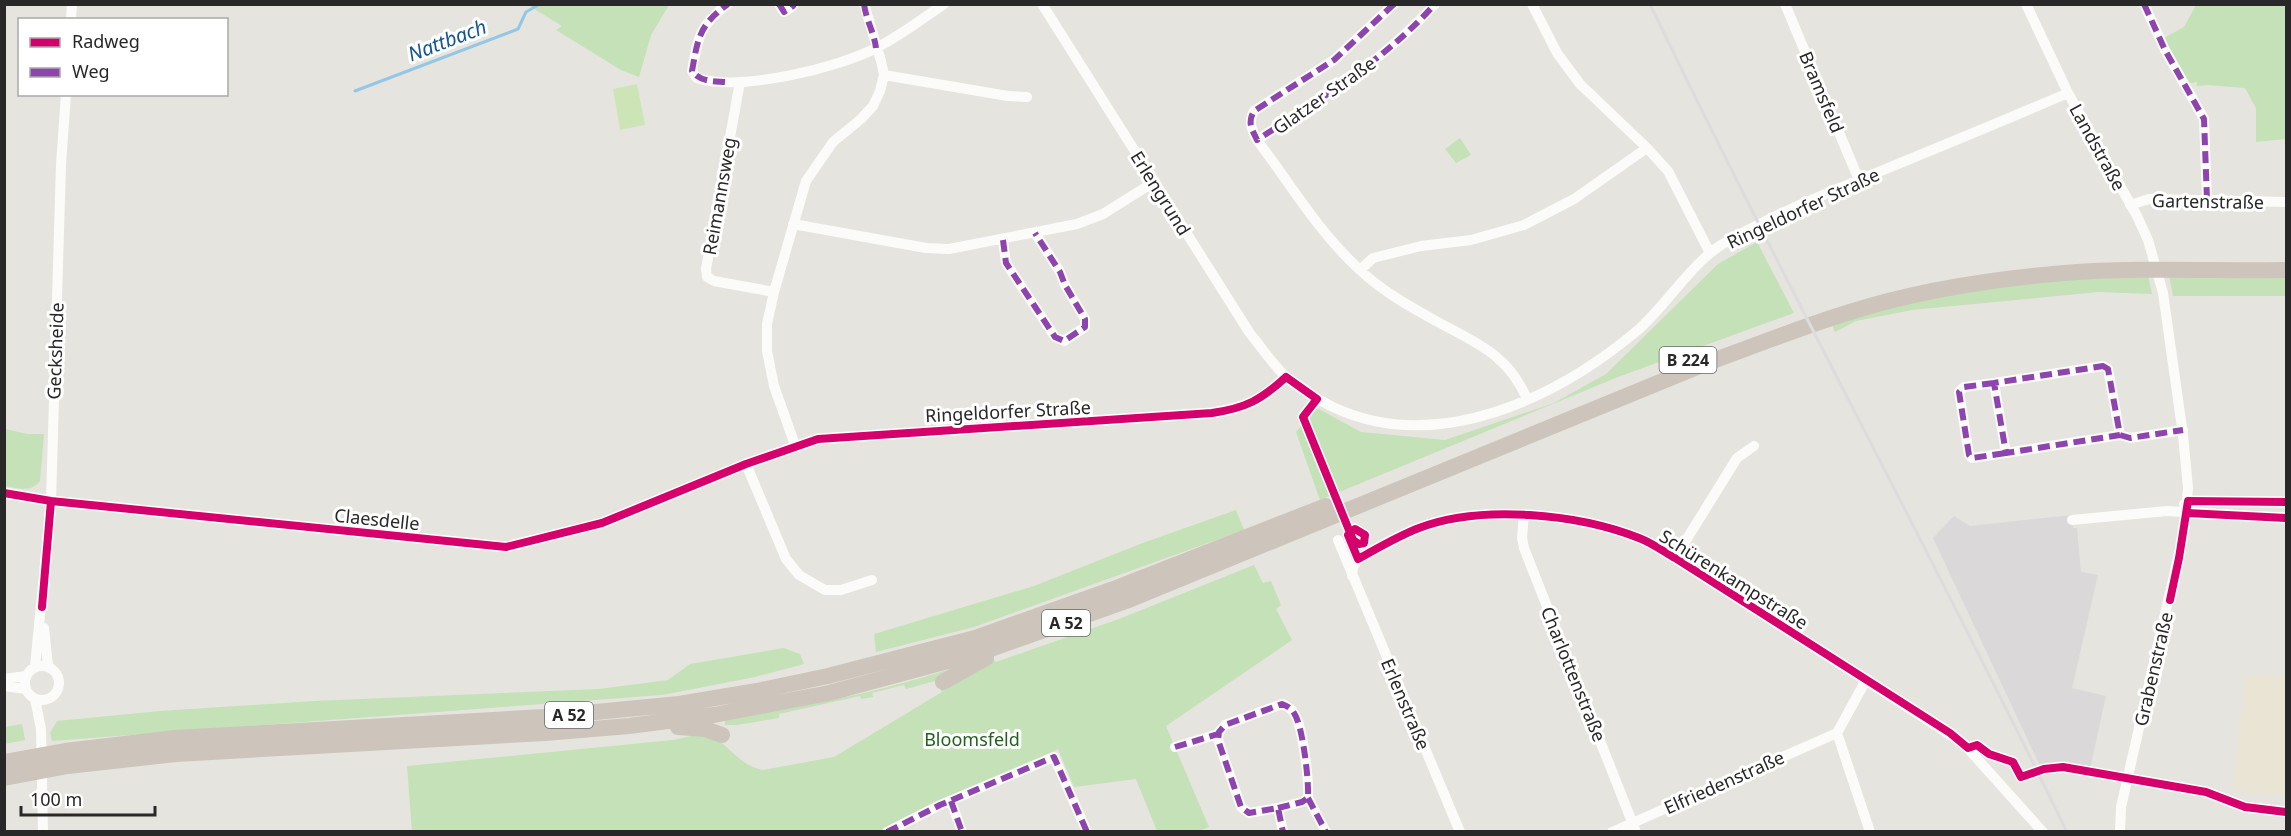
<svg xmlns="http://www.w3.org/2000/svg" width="2291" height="836" viewBox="0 0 2291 836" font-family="'Noto Sans',sans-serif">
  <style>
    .industrial { fill: #dbd8d9 }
    .education { fill: #e9e4d3 }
    .green { fill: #c4e1b8 }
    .pitch { fill: #cde5b6 }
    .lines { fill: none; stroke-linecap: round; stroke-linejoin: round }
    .stream { stroke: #94c7e5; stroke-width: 3 }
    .minor { stroke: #fbfbfa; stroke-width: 10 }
    .highway { stroke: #cdc5bc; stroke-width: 16 }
    .rail { stroke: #dddcdd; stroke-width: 3 }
    .quiet { stroke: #8e44ad; stroke-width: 6; stroke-dasharray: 12 6; stroke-linecap: butt }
    .cycleway-casing { stroke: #fff; stroke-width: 11 }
    .cycleway { stroke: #d6006c; stroke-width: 8 }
    .labels { text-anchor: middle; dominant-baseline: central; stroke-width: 6; stroke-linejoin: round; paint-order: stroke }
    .shield { fill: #fff; stroke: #686868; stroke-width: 1.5 }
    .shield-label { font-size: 16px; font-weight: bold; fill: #282828 }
    .street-label { font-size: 18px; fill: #282828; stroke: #fff }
    .park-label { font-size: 18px; fill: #22601d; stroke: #fff }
    .water-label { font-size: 20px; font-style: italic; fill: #145690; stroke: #fff }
  </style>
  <rect width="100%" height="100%" fill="#e6e4de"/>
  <path class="industrial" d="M2072,515L2073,528H2077L2081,572L2098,575L2072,688L2106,696L2089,774L2039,764L1933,538L1954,516L1970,526Z"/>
  <path class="education" d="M2244,675H2286V796L2232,791L2244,691Z"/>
  <path class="green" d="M528,5H669L651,35L639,77L621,70L556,30L562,26Z
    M2196,5H2286V139L2256,142V108L2245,88L2208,85L2197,86V82L2189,83L2164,38L2184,27Z
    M1460,138L1471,155L1456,163L1445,149Z
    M1757,242L1794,313L1618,377L1320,500L1296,432L1317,408L1361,432L1445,440L1554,403L1606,374L1718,264Z
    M2148,275L2152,294L2098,292L1912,310L1856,321L1835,332L1832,325L1850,318L1936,297L2039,281Z
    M2169,275L2286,276V296H2173Z
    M5,429L27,434H44L40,481C31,493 17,488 5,486Z
    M1236,510L1244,530L974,627L876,652L874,634L1034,586L1140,544Z
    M1254,565L1263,583L1271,581L1281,605L1276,609L1292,640L1166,726L1209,827L1199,831H1157L1136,779L1074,787L1058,749L878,832L412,831L407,766L673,740C682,739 697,733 706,735C728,741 738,766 763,770L834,757L942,692L940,688L992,658L996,662L1119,619Z
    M784,648L800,654L804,664L755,677L662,695L52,741L50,733L57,721L160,711L314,701L599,689L668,680L690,664Z
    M950,669L942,679L906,689L904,685L872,693L873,697L861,699L860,696L779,714V718L737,725H725V720C800,707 877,693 950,669Z
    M22,724L25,740L5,744V727Z"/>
  <path class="pitch" d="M637,84L645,125L620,130L613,89Z"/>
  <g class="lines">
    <path class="stream" d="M355,91L518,29L526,12L540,4"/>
    <path class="minor" d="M728,4C699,25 698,38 692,71L697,78C739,92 839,68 878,47C901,35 922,19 944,4
      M779,4L784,12L793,6L792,4
      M1042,4L1249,332C1261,347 1272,363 1285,376C1298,389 1317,399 1333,407C1437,456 1557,398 1638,330C1664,307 1683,276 1709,254C1720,244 1737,236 1750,229C1788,208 1831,192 1871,175C1937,148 2003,121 2068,93
      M1394,4L1334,60L1254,111C1243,129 1264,148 1274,163C1300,200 1326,239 1360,270C1382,291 1409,306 1436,321C1476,343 1508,354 1527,399
      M1532,4L1557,53L1580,84L1647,148L1668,171L1710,253
      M1785,4L1859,180
      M2026,4L2068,93L2137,216L2148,240L2163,293L2183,435L2188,488L2184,531L2121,807L2120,832
      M2144,4L2165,50L2204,119L2207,200
      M71,20L72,4
      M884,75L1008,96L1027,97
      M740,82L706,269L707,277L714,281L774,292
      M1257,140C1320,99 1385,60 1435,4
      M2130,205L2149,199L2286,202
      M793,224L926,248L949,249L1077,224L1103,214L1154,182
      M1003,240L1006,263L1055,337L1064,341L1085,327V319L1065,285L1060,272L1035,233
      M1360,270L1373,258L1421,246L1471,240L1524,225L1574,199L1647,148
      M2103,366L2108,369L2120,435L2006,453L1994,383Z
      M1994,383L1964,387L1959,392L1969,455L1972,458L2006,453
      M2120,435L2130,438L2183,430
      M795,445L774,386L767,351V324L774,292L806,181L833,142L861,119L873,106L880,91L884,75L881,61L864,4
      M746,464L786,559L799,575L825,590H841L872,580
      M51,501L506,547L602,523L746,464L818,439L1212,413C1246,408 1261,400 1286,377
      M2184,504L2188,501L2286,502
      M1524,514L1522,538L1524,548L1636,832
      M2072,520L2167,511L2286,518
      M1338,540L1460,832
      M1675,558L1737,458L1754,446
      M1352,576L1353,567L1358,559C1378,548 1398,536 1419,528C1481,504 1578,514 1639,538C1652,543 1663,551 1675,558L1963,743L2043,832
      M44,628L48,666
      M25 683a17 17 0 1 1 34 0a17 17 0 1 1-34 0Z
      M35,667L51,501L61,164L66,94
      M4,679L26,676
      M1866,680L1837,733L1870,832
      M4,686L26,689
      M35,699L41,729L43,832
      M1175,747L1218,734
      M1308,798L1326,832
      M951,801L962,832
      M2232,803L2245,807L2286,812
      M1278,808L1302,802L1308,798C1309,781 1303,726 1294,713C1291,708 1287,706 1282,704L1225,725L1219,732L1218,740L1241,807L1249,813L1278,808L1283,832
      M887,832L940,805L1054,757L1087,832
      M1612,832L1837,733"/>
    <path class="highway" d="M943,682L986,658
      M678,727L705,729L722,735
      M4,762L65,751L175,738L544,717L679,704L757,691L828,676L975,638L1119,587L1326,506
      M4,778L68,766L176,754L545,733L629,726L714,715L829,693L985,651L1126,601L1697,367C1748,348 1798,328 1850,312C1919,290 1993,279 2064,273C2138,267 2212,271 2286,270"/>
    <path class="rail" d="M1650,4C1784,283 1932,554 2067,832"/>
    <path class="quiet" d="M779,4L784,12L793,6L792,4
      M864,4C866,20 874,32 876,48
      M1394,4L1334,60L1254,111C1247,123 1252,129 1257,140C1320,99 1385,60 1435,4
      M2144,4L2165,50L2204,119L2207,200
      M725,82C713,81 700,82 692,71C698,38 699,25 728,4
      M1003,240L1006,263L1055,337L1064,341L1085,327V319L1065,285L1060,272L1035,233
      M2103,366L2108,369L2120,435L2006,453L1994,383Z
      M1994,383L1964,387L1959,392L1969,455L1972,458L2006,453
      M2120,435L2130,438L2183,430
      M1175,747L1218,734
      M1308,798L1326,832
      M951,801L962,832
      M1278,808L1302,802L1308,798C1309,781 1303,726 1294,713C1291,708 1287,706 1282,704L1225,725L1219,732L1218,740L1241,807L1249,813L1278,808L1283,832
      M887,832L940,805L1054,757L1087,832"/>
    <g class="cycleway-casing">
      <path id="cycleway" d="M4,493L51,501L506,547L602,523L746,464L818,439L1212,413C1246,408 1261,400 1286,377L1317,399L1303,417L1353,540L1359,544L1364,543L1365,535L1355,529L1348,535L1358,559C1378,548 1398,536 1419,528C1481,504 1578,514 1639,538C1652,543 1663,551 1675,558L1950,733L1968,748L1977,745L1989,754L2013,762L2021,777L2044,769L2063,767L2206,792L2245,807L2286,812
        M2187,513L2286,518
        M2170,600L2179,558L2188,501L2286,502
        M42,607L51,501"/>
    </g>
    <use href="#cycleway" class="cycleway"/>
  </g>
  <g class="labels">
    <g class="shield">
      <rect x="1659.5" y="347" width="57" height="26" rx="4.5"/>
      <rect x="1042" y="610" width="48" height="26" rx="4.5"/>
      <rect x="545" y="702" width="48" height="26" rx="4.5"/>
    </g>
    <g class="shield-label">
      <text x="1688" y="360">B 224</text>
      <text x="1066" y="623">A 52</text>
      <text x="569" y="715">A 52</text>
    </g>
    <g class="street-label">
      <text transform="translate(1822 92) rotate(67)">Bramsfeld</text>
      <text transform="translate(1324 95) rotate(-35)">Glatzer Straße</text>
      <text transform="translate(2098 147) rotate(61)">Landstraße</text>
      <text transform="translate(1161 193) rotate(58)">Erlengrund</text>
      <text transform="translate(719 196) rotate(-80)">Reimannsweg</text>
      <text transform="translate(2208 201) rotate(1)">Gartenstraße</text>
      <text transform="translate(1803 208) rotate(-25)">Ringeldorfer Straße</text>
      <text transform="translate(55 351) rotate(-88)">Gecksheide</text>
      <text transform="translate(1008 411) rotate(-3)">Ringeldorfer Straße</text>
      <text transform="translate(377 519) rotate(6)">Claesdelle</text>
      <text transform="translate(1734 579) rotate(32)">Schürenkampstraße</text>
      <text transform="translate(2153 669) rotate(-77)">Grabenstraße</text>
      <text transform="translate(1574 674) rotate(68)">Charlottenstraße</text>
      <text transform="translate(1406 704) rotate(67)">Erlenstraße</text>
      <text transform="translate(1724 782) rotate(-24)">Elfriedenstraße</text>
    </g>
    <g class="park-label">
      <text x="972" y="739">Bloomsfeld</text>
    </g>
    <g class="water-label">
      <text transform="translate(447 40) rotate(-21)">Nattbach</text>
    </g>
  </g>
  <rect width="2291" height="836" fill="none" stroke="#282828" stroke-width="12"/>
  <rect x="18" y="18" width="210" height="78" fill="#ffffff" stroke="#a9a9a9" stroke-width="1.5"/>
  <rect x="30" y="38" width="30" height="9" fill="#d6006c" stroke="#a9a9a9" stroke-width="1.5"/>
  <text x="72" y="48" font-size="18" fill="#282828">Radweg</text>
  <rect x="30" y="68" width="30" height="9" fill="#8e44ad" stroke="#a9a9a9" stroke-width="1.5"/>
  <text x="72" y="78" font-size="18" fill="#282828">Weg</text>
  <path d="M21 806v9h134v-9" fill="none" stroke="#282828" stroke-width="3"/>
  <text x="30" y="806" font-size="18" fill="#282828" stroke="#ffffff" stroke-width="4.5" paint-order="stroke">100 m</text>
</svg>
